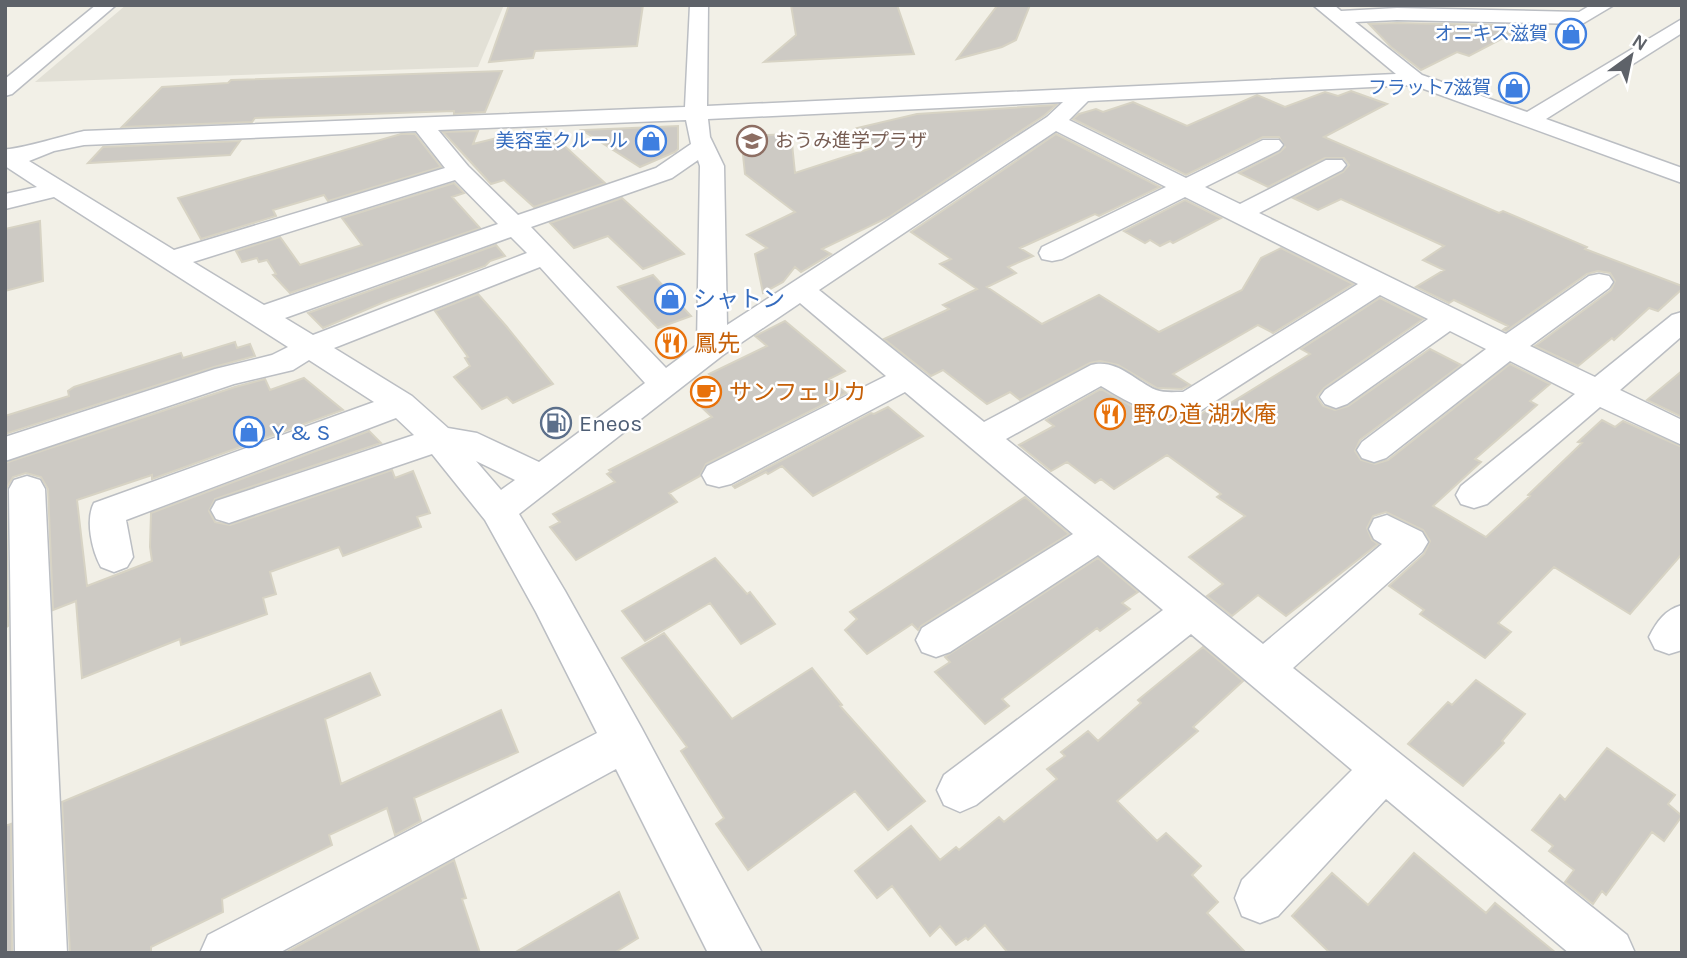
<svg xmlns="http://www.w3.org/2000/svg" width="1687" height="958" viewBox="0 0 1687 958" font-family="Karla,'Noto Sans JP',sans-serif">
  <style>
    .education { fill: #e2e0d6 }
    .building { fill: #cdcac4; stroke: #d7d3c4; stroke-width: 2 }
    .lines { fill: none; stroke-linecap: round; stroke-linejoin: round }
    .minor-casing { stroke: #bbbec3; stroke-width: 3 }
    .minor { fill: #fff; fill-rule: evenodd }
    .labels { text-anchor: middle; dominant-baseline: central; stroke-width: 5; stroke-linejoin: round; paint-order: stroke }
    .far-shop-label { font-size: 19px; fill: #366cbe; stroke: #fff; text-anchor: end }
    .far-education-label { font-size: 19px; fill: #785e54; stroke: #fff; text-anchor: start }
    .shop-label { font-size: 23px; fill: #366cbe; stroke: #fff; text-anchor: start }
    .food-label { font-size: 23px; fill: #c56008; stroke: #fff; text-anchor: start }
    .service-label { font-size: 23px; fill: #4e5e75; stroke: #fff; text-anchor: start }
  </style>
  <rect width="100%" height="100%" fill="#f2f0e7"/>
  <path class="education" d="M126,5H504L478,67L35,82Z"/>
  <path class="building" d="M509,5H643L637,46L535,51L533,58L489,62Z
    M791,5H897L914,54L764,62L796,35Z
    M1004,5H1030L1016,40L1002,47L957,59L997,6Z
    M1397,23L1497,25L1511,34L1469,56L1457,52L1421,70L1391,47L1369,24Z
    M502,71L485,112L454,114V111L255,118L252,122L122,127L162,87L228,83L231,80Z
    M1351,91L1387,104L1324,137L1499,213L1503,211L1587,247L1585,249L1682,286V289L1658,311L1649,308L1614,340L1612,338L1578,366L1535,346L1611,290L1615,281L1610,273L1598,271L1587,274L1506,331L1503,330L1508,326L1454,300L1449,303L1416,287L1444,270L1423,260L1444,246L1341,199L1318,210L1293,198L1343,172L1349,165L1344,158H1325L1268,187L1239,173L1280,152L1285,147L1279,137H1263L1186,175L1073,119L1079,114L1096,109L1103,112L1133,102L1187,126L1257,95L1285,107L1325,92L1338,96Z
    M1056,105L1045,115L889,217L822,249L831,254L801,272L795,267L783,282L763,293L755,254L767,248L747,235L795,212L745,174L741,136L791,134L795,173L875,147L857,128L917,114Z
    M678,126V149L675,152L640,167L582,130Z
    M546,129L605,183L534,207L504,180L491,184L443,132L478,131L473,144L521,132L523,136Z
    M401,134H415L441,167L328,201L324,195L273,210L276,216L201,239L178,198Z
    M1056,134L1160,187L1099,216L1095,214L1020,248L1033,256L1008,267L1016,273L987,287L1042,324L1099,295L1159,332L1242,290L1261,258L1281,248L1353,284L1273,333L1258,325L1173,374L1190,385L1182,389L1157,388L1118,365L1100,361L1090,363L1020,400L1010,392L987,404L943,370L931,376L884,339L949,309L943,305L977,289L940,264L951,259L911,232Z
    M240,141L230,155L88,163L103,147Z
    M454,183L464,193L452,197L480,228L290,293L273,275L276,274L267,260L259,262L257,258L242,262L236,251L280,237L300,265L362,245L342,218Z
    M622,198L684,254L643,269L608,236L574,248L550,223Z
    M1185,200L1221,218L1173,243L1170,241L1160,246L1150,240L1145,243L1124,231Z
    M40,221L43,281L5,291V229Z
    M496,245L505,256L490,261L485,266L384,302L323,328L308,313Z
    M653,275L691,316L658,328L618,287Z
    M478,294L507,327L553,384L513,403L507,397L482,409L454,377L470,366L465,358L468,357L435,311Z
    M1380,298L1423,319L1324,388L1317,397L1323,406L1335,410L1348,406L1430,349L1461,365L1360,440L1355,451L1361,460L1375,464L1388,460L1510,364L1550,384L1530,401L1537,405L1475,459L1481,462L1433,506L1486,537L1530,496L1528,495L1582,443L1578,442L1602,420L1615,427L1623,421L1682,447V554L1630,614L1554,567L1498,623L1511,632L1485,658L1420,614L1424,610L1389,586L1424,554L1430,541L1423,530L1386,512L1373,516L1367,528L1372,540L1378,544L1286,616L1258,595L1232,616L1207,596L1223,584L1189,557L1245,516L1217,497L1221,494L1167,455L1114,489L1101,479L1095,483L1067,462L1051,471L1019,445L1054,426L1046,420L1101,389L1135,408L1159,416L1186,417L1201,414L1218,403L1224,407L1310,354L1301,349Z
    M785,321L845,371L829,379L846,393L706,464L700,476L669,493L677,502L576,560L550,527L560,522L553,514L615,482L607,474L611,472L609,470L712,417L695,401L711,393L704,387L717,381L709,374L767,346L755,336Z
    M235,342L237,348L250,344L255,356L214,367L5,434V416L69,396L68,391L74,387L181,353L183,358Z
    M1682,371V417L1647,400Z
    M304,378L343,410L152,479V475L77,500L87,586L152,561L150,547L151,513L369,431L381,443L215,499L209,511L215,522L230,525L392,470L395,478L413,471L430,513L417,517L421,527L343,556L339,547L270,572L276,594L263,598L267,614L181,645L180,639L82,678L76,601L53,610L48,489L41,477L26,473L13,477L6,489L8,626L5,628V463L235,387L265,379L270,390Z
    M888,407L923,436L813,496L782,466L768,474L766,472L735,488L733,486L871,413L874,414Z
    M1025,497L1069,534L921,626L918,630L912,624L867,654L845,630L857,619L850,612Z
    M715,558L747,594L750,592L775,624L741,644L710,603L645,641L622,611Z
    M1098,558L1138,592L1122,603L1130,609L1100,631L1097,628L1002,699L1009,706L985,724L935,672L950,662L945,657Z
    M664,633L732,719L812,668L842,705L840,706L925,801L888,830L855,791L748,870L716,824L724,818L681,751L687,747L622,658Z
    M1203,647L1243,681L1193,727L1198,731L1117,801L1157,841L1166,833L1201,866L1192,875L1218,902L1207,913L1246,953H1008L985,925L968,940L966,938L956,945L940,926L930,936L892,886L877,898L855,871L911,826L940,860L956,847L959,850L999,817L1004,822L1057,779L1047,769L1065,756L1061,752L1088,731L1098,741L1141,703L1138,700Z
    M370,673L380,695L325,719L341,784L501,710L518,752L414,798L421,821L395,835L387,808L329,835L332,845L222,899L223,912L151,947V953H70L62,802Z
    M1476,680L1525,714L1502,741L1504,743L1463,786L1408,744L1448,702L1452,705Z
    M1607,748L1675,795L1668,804L1682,816L1664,841L1652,832L1606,895L1602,891L1593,904L1565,882L1574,870L1549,851L1553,846L1532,830L1560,795L1565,800Z
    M11,824L12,953H5V826Z
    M1414,853L1486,913L1495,903L1556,953H1330L1292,916L1332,873L1368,905Z
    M454,860L466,898L462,899L480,953H285Z
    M619,892L638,938L614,953H514Z"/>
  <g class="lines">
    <g class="minor-casing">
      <path id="minor" d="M96,5H116L12,94L5,96V79Z
        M690,5H708L707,106L1396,74L1313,5H1334L1341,11L1397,8L1579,12L1591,5H1614L1582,24L1397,20L1355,22L1422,75L1527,112L1682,19V33L1546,119L1682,168V183L1413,85L1088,101L1069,120L1186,178L1263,140H1279L1283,145L1279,150L1205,187L1240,204L1326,160H1342L1346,165L1342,170L1259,213L1506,334L1589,276L1599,274L1609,276L1613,282L1609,288L1530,346L1595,377L1672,315L1682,312V336L1620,390L1682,420V445L1600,407L1487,504L1474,508L1461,504L1456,495L1461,486L1575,394L1510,361L1386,458L1374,462L1362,458L1357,450L1362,442L1486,349L1450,331L1347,404L1336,408L1325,404L1320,397L1325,390L1428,319L1380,295L1200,411C1159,422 1135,406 1101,386L1006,439L1263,644L1382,544L1374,539L1369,529L1374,519L1387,515L1422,532L1428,542L1422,552L1293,668L1627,935L1635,953H1569L1386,799L1278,916L1260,923L1242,916L1235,898L1242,880L1352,770L1191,634L976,805L960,812L944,805L937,790L944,775L1163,610L1098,555L950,652L936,657L922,652L916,640L922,628L1073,534L905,392L731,484L719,487L707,484L702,475L707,466L886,376L800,303L723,355L519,514L565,591L641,727L762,953H708L616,769L279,953H200L208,935L597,733L536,612L485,520L432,454L229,523L216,519L211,510L216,501L414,435L396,418L126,520L133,557L127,567L114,572L101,567C92,551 85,520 94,503L374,402L309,360L293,370L234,384L5,461V437L215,369L272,355L288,347L54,197L5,209V194L37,187L5,166V149C14,151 70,134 84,131L685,107ZM1063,102L1047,117L727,325L724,166L710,137L708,119ZM686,120L691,144L656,168L518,215L468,166L438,130ZM416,131L445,168L174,250L29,161L54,151L84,145ZM1056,131L1166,187L1042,247L1039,253L1042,259L1052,261L1062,259L1185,197L1358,284L1183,392C1174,392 1163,393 1156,390C1134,380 1116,358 1091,365L984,422L819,290ZM698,160L700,166L697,345L666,368L531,227L672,178ZM455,180L498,224L264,305L193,262ZM511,237L527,253L313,335L285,318ZM540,267L645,383L539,462L477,433L448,428L412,396L334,348ZM476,461L515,480L501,490Z
        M27,476L40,480L45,489L67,953H15L9,489L14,480Z
        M1682,605V650L1669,654L1655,649L1649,637C1657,621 1665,610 1682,605Z"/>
    </g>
    <use href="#minor" class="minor"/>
  </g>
  <defs>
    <g id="shop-ring" transform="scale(1.575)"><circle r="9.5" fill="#fff" stroke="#3f7fe0" stroke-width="1.5"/><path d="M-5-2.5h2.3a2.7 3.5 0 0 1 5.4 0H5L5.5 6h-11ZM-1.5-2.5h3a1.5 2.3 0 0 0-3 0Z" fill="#3f7fe0"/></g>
    <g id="school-ring" transform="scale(1.575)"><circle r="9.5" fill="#fff" stroke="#8d6e63" stroke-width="1.5"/><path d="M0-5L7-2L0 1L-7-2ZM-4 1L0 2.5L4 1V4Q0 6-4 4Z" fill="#8d6e63"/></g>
    <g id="restaurant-ring" transform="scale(1.575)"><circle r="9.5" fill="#fff" stroke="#e8710a" stroke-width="1.5"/><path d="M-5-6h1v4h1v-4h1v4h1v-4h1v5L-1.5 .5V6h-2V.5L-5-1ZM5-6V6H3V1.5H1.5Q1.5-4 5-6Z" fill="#e8710a"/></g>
    <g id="cafe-ring" transform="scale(1.575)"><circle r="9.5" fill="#fff" stroke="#e8710a" stroke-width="1.5"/><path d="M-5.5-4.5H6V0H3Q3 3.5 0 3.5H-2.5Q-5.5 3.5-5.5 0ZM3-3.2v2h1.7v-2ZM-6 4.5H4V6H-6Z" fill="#e8710a"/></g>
    <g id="fuel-ring" transform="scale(1.575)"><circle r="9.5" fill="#fff" stroke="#5c6f8a" stroke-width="1.5"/><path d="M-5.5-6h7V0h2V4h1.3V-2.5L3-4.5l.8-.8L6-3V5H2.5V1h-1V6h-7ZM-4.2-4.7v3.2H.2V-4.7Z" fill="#5c6f8a"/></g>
  </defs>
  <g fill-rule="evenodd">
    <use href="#shop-ring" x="1571" y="34"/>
    <use href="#shop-ring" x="1514" y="88"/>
    <use href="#shop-ring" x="651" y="141"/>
    <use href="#school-ring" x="752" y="141"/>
    <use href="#shop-ring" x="670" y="299"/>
    <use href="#restaurant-ring" x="671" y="343"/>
    <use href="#cafe-ring" x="706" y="392"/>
    <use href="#restaurant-ring" x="1110" y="414"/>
    <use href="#fuel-ring" x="556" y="423"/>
    <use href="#shop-ring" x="249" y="432"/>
  </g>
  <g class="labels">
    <g class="far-shop-label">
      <text x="1548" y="34">オニキス滋賀</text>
      <text x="1491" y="88">フラット7滋賀</text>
      <text x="628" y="141">美容室クルール</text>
    </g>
    <g class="far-education-label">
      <text x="775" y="141">おうみ進学プラザ</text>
    </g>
    <g class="shop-label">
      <text x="693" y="299">シャトン</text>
      <text x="272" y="432">Y &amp; S</text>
    </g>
    <g class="food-label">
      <text x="694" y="343">鳳先</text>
      <text x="729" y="392">サンフェリカ</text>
      <text x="1133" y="414">野の道 湖水庵</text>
    </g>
    <g class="service-label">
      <text x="579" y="423">Eneos</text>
    </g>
  </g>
  <rect width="1687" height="958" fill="none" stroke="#5e6269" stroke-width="14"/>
  <g transform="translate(1631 56) rotate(33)" stroke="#ffffff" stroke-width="5" paint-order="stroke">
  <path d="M0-5L12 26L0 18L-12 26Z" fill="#5e6269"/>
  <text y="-10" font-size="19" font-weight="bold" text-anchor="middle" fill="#5e6269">N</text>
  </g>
</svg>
